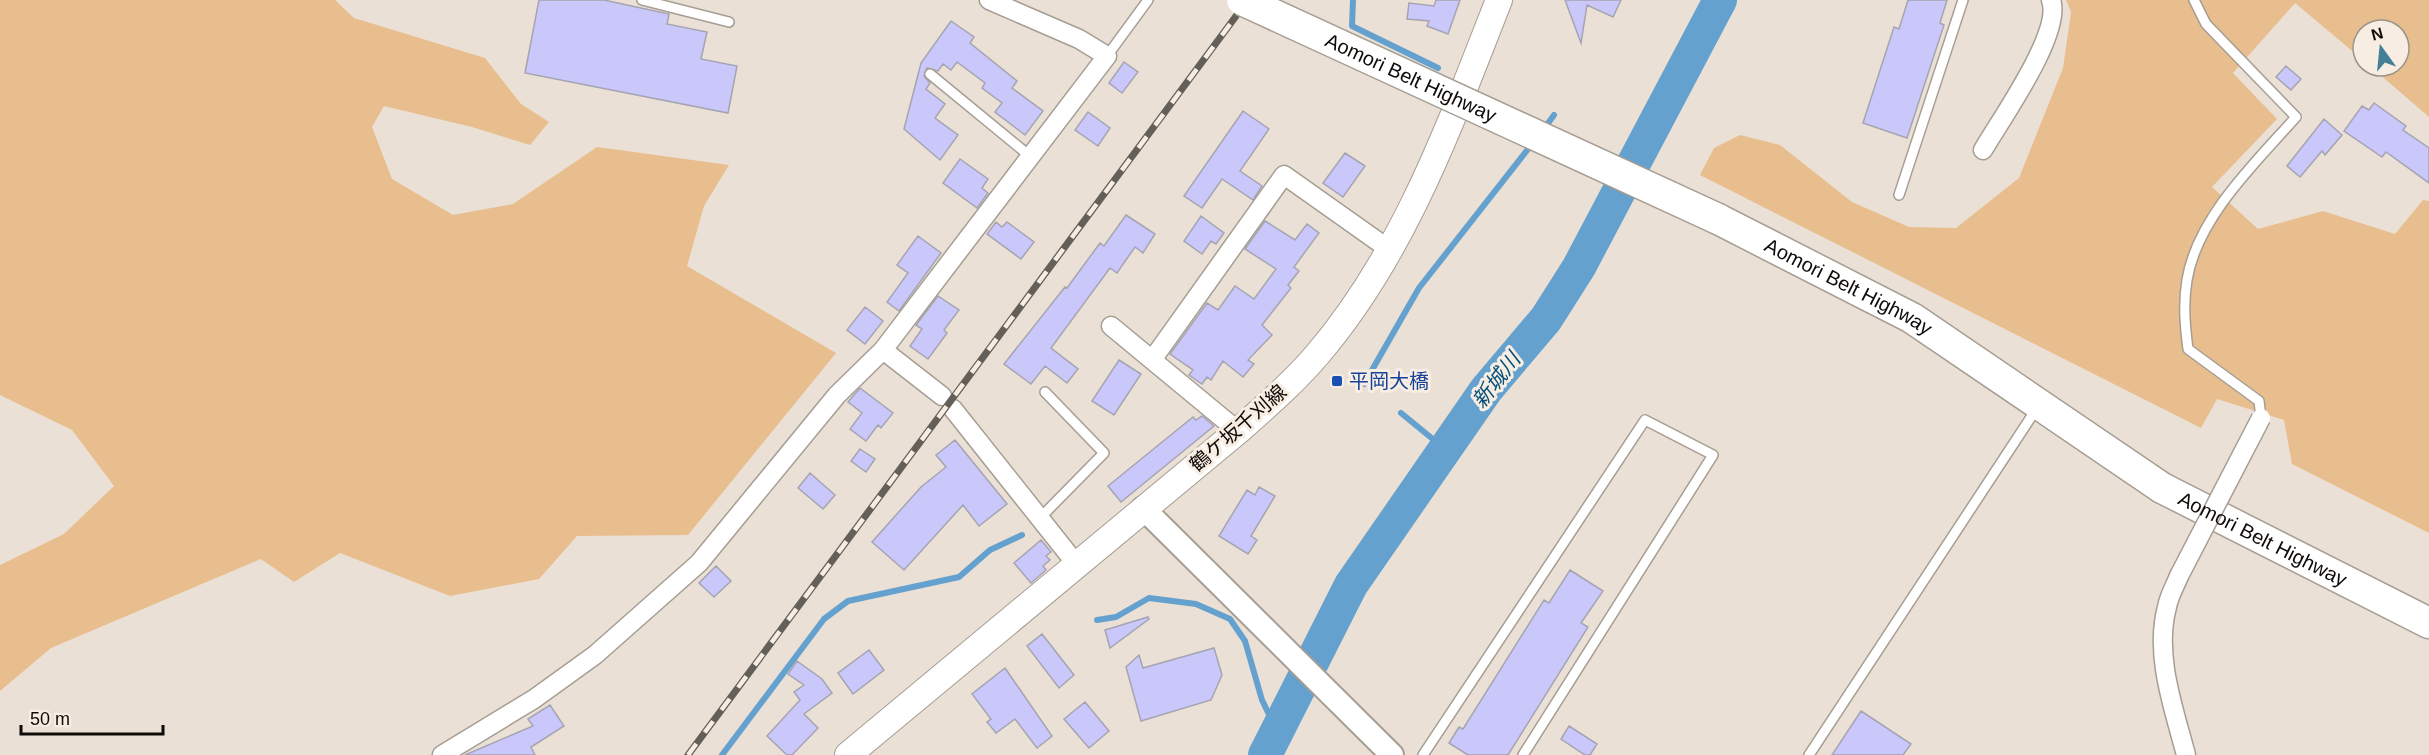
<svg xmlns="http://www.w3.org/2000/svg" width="2429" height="755" viewBox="0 0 2429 755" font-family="Helvetica,'Noto Sans JP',sans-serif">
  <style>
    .green { fill: #e8be8e }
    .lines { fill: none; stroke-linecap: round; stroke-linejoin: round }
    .stream { stroke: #65a1ce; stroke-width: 6 }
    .river { stroke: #65a1ce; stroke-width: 34 }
    .building { fill: #cac7fb; stroke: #a5a4b1; stroke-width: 1.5 }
    .service-casing { stroke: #a69d93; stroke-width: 12 }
    .minor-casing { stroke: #a69d93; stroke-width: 21 }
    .tertiary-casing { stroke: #a69d93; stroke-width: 26 }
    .secondary-casing { stroke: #a69d93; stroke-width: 28 }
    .trunk-casing { stroke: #a69d93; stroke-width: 33 }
    .service { stroke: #fff; stroke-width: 9 }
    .minor { stroke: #fff; stroke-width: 18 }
    .tertiary { stroke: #fff; stroke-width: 22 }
    .secondary { stroke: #fff; stroke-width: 26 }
    .trunk { stroke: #fff; stroke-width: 30 }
    .rail-casing { stroke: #655f59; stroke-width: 7 }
    .rail { stroke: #f7ede2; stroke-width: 4.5; stroke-dasharray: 14; stroke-linecap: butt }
    .minor-bridge-casing { stroke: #a69d93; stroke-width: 21; stroke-linecap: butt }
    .trunk-bridge-casing { stroke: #a69d93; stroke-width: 33; stroke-linecap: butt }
    .minor-bridge { stroke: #fff; stroke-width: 18 }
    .trunk-bridge { stroke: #fff; stroke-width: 30 }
    .transit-dot { fill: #1a4fb4; stroke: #f7ede2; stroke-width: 2 }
    .labels { text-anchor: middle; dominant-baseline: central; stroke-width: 6; stroke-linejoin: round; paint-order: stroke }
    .street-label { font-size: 20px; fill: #0f0b08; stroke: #f7ede2 }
    .transit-label { font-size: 20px; fill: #164399; stroke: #f7ede2; text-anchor: start }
    .water-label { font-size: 21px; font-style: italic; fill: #04507b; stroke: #f7ede2 }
  </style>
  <rect width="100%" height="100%" fill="#eae0d5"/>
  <path class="green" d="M0,0H335L354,18L485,58L521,104L549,122L530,145L472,127L384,106L372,127L392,179L453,215L513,204L597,147L729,165L704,206L687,266L836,353L688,535L577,536L539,579L450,596L340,553L294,582L261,559L51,648L0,691V565L64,534L114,486L72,430L0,395Z
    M2066,0H2429V117L2370,66H2399V30H2363V60L2295,3L2233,73L2277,119L2212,187L2258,229L2323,211L2395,234L2423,200L2429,201V533L2292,464L2284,420L2217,399L2201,428L1700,175L1714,148L1740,135L1780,145L1852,202L1909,227L1956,228L2019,178L2063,68L2071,12Z"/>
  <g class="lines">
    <path class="stream" d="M1353,0L1352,26L1438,68
      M1544,129L1554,115
      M1364,384L1419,288L1532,144
      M1401,413L1445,449
      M1097,620L1116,617L1149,598L1196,604L1230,619L1245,641L1262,700L1276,729
      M722,755L824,619L848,601L959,577L990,550L1022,535"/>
    <path class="river" d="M1265,755L1351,585L1486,390L1546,319L1579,267L1720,0"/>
  </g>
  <path class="building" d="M539,0H604L669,14L667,24L707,32L701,59L737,66L728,113L525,73Z
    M1436,0H1460L1448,34L1427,26L1429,21L1407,19L1409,3L1434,6Z
    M1565,0H1621L1613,17L1587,5L1581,43Z
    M1908,0H1947L1940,23L1944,25L1907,138L1863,123L1894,27L1899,29Z
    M951,21L974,37L970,43L1017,81L1012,88L1043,111L1025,135L995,112L1002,103L982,88L985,83L957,62L951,70L943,64L938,71L927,68L924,76L930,83L926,89L945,104L935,118L958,135L940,160L904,129L921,63Z
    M1124,62L1138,72L1122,93L1109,83Z
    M2286,66L2301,79L2291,90L2276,77Z
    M2374,103L2406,126L2403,130L2429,148V183L2386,152L2382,157L2344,131L2362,106L2369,110Z
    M1243,111L1269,129L1240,171L1262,186L1253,200L1222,179L1202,208L1184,196Z
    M1088,112L1110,128L1098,146L1075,130Z
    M2324,119L2342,135L2325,155L2322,151L2300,177L2287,166Z
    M1345,153L1365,166L1343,197L1323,183Z
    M960,159L988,179L982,188L988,193L977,208L943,183Z
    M1126,215L1155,234L1143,253L1135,247L1117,273L1110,268L1051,348L1078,369L1067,383L1045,366L1031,384L1004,364L1065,287L1067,288L1100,243L1104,246Z
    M1201,216L1224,233L1216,244L1211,241L1202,254L1184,241Z
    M1265,221L1295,240L1307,224L1319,233L1294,267L1299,271L1288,285L1291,288L1262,325L1272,335L1248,360L1254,364L1243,377L1223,361L1211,380L1207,377L1202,384L1189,375L1193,370L1170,354L1207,303L1218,310L1235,286L1254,299L1276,269L1245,249Z
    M996,222L1002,227L1007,222L1034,242L1021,259L987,234Z
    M918,236L941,253L899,311L887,302L908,273L897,265Z
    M938,296L959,310L944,330L947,333L928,359L910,346L922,329L916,325Z
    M865,307L883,321L865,344L847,330Z
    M1119,360L1141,374L1114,415L1092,401Z
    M860,388L893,413L881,428L878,425L866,441L850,429L862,413L848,402Z
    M1202,416L1214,426L1121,502L1108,486L1193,417L1196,420Z
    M955,440L1007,504L979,526L963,505L904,570L872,542L921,487L946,467L936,455Z
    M860,449L875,459L866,472L851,461Z
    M810,473L835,495L823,509L798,488Z
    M1259,487L1275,496L1251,536L1257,540L1248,554L1219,536L1247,490L1255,495Z
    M1041,540L1051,552L1046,556L1050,560L1043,566L1046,570L1031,583L1014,563Z
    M716,566L731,581L714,597L699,583Z
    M1570,570L1603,591L1581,623L1588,627L1508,755H1468L1449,743L1459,727L1463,729L1544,600L1549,603Z
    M1148,617L1149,619L1110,648L1105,630Z
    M1042,634L1074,675L1059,688L1027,646Z
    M1214,648L1222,675L1211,700L1141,721L1126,667L1139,655L1143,668Z
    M869,650L884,670L853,694L838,673Z
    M797,661L822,679L832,693L804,714L818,728L792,755H787L767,736L800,700L794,692L804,685L788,674Z
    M1005,668L1052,736L1037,748L1015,719L996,733L987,722L991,719L972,694Z
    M1085,702L1109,731L1089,748L1064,719Z
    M550,705L564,726L531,747L535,755H465L533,726L528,719Z
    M1861,711L1911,744L1903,755H1832Z
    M1569,726L1597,744L1590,755H1585L1561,739Z"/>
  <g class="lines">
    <g class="service-casing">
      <path id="service" d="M642,0L729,22
        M2194,0L2206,24L2296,117C2255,163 2197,218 2187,280C2183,304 2185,326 2188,349L2259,401L2261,418
        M1107,56L1148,0
        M930,74L1031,157
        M1899,195L1963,0
        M1040,518L1104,453L1045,392
        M1423,755L1645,420L1713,455L1523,755
        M1809,755L2037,408"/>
    </g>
    <g class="minor-casing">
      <path id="minor" d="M1983,150C2001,119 2063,32 2051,0
        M1111,326L1238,431
        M883,350L942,396
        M1152,360L1284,175L1390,250
        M953,409L1077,565
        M2179,576C2175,586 2169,596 2167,607C2154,655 2174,709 2186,755
        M442,755L534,699L595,655L699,563L837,395L883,350L1107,56L1079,39L989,0"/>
    </g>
    <g class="tertiary-casing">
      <path id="tertiary" d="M1143,508L1392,755"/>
    </g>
    <g class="secondary-casing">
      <path id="secondary" d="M848,755L1238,431C1265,407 1293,383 1317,355C1405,252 1450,124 1499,0"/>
    </g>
    <g class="trunk-casing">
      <g id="trunk">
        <path id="s1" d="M1718,219L1912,318L2162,488L2429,623"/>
      </g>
    </g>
    <use href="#service" class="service"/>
    <use href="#minor" class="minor"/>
    <use href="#tertiary" class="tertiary"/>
    <use href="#secondary" class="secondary"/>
    <use href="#trunk" class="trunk"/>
    <g class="rail-casing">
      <path id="rail" d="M688,755L1248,0"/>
    </g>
    <use href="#rail" class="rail"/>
    <g class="minor-bridge-casing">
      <path id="minor-bridge" d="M2179,576L2261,418"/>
    </g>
    <g class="trunk-bridge-casing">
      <g id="trunk-bridge">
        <path id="s2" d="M1242,0L1718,219"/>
      </g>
    </g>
    <use href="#minor-bridge" class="minor-bridge"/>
    <use href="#trunk-bridge" class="trunk-bridge"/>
  </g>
  <rect class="transit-dot" x="1331" y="375" width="12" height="12" rx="3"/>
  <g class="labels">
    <g class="street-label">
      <text stroke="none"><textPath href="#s2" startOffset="186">Aomori Belt Highway</textPath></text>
      <text stroke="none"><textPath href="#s1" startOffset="147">Aomori Belt Highway</textPath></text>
      <text transform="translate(1238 428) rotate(-41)">鶴ケ坂千刈線</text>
      <text stroke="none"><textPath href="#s1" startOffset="633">Aomori Belt Highway</textPath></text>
    </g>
    <g class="transit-label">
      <text x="1349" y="381">平岡大橋</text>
    </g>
    <g class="water-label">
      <text transform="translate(1496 380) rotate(-52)">新城川</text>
    </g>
  </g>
  <g transform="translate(2381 48) rotate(345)"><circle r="28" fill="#f7ede2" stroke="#9a938b" stroke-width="1.5"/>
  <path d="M0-4.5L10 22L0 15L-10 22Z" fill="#437f96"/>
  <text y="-9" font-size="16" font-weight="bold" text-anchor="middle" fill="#0f0b08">N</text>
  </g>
  <path d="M21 725v9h142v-9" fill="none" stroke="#0f0b08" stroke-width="3"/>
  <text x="30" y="725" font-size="18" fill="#0f0b08" stroke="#f7ede2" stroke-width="4.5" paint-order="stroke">50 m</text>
</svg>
